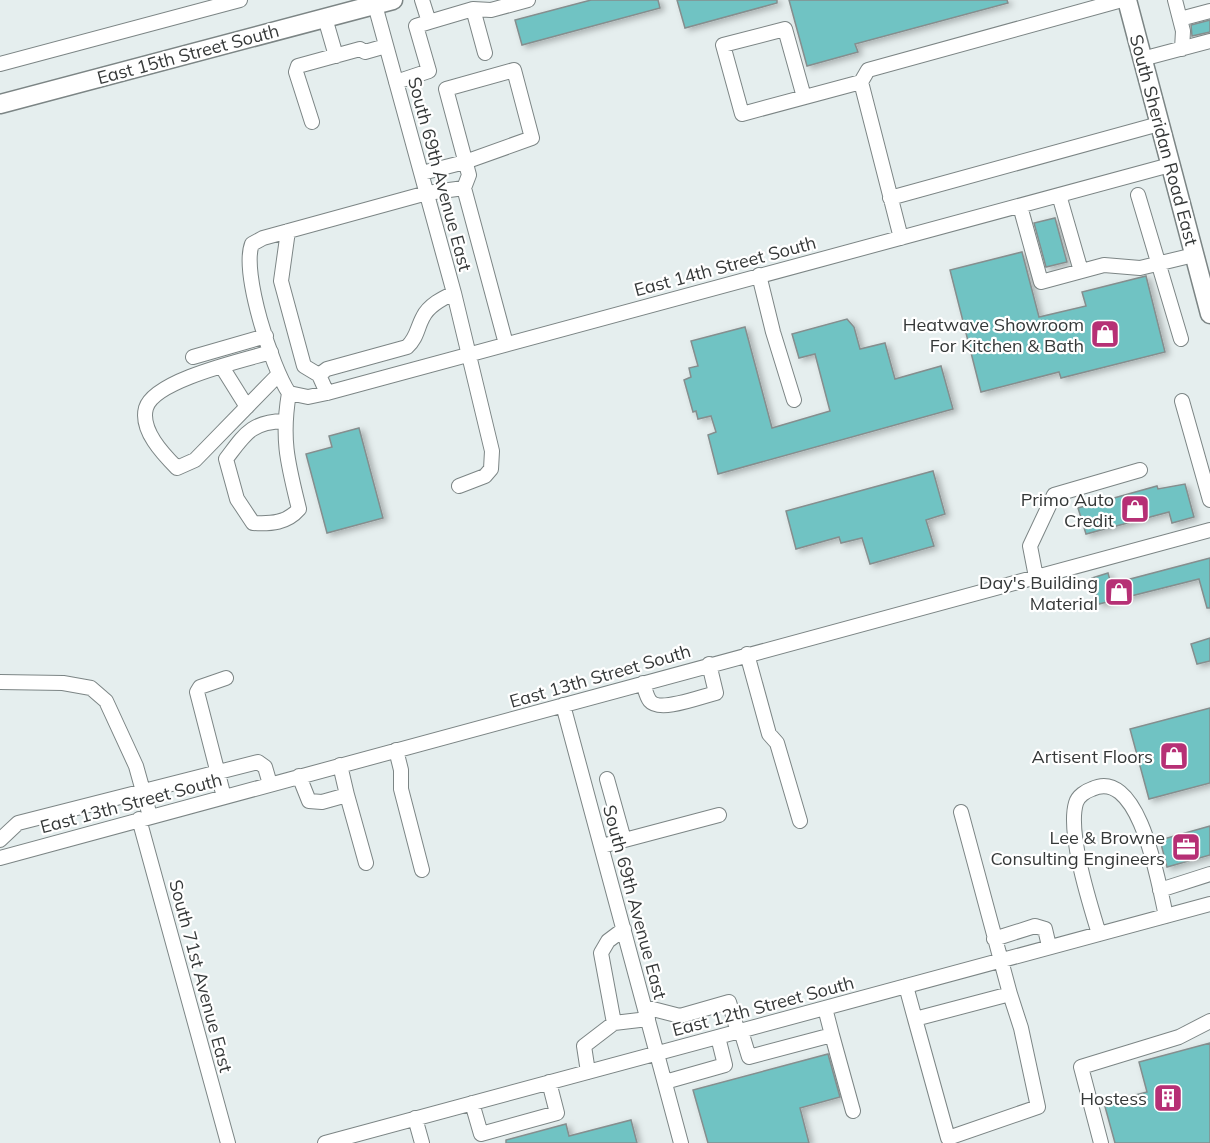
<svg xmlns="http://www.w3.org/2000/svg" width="1210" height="1143" viewBox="0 0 1210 1143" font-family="Mulish,sans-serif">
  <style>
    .building { fill: #70c3c3; stroke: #858e8e; stroke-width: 1.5; filter: url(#shadow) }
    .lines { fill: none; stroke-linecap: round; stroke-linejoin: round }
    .minor-casing { stroke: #7c8585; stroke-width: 16 }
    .major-casing { stroke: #7c8585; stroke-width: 21 }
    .minor { stroke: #fff; stroke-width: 14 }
    .major { stroke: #fff; stroke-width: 18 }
    .labels { text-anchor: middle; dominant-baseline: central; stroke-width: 4.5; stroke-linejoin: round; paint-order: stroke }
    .street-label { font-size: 18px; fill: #353838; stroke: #fff }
    .poi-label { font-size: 18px; fill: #353838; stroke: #fff; text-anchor: end }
  </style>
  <defs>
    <filter id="shadow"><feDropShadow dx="4" dy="2.5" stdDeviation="3" flood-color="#0004"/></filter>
  </defs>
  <rect width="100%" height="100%" fill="#e5eeee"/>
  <path class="building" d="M591,0H658L660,8L522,45L515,20Z
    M677,0H777V3L685,28Z
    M789,0H1007L1008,3L855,44L858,52L807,66Z
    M1210,20V32L1192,36L1191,25Z
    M1055,218L1067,262L1046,267L1034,223Z
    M1022,252L1039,317L1086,306L1082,292L1146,276L1165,352L1061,378L1059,372L981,392L950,270Z
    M847,319L854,327L860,349L885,343L895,379L941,366L953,409L718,474L708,435L716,432L711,416L698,419L696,411L693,412L684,380L691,377L689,368L698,366L691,341L745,327L772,428L830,411L815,354L799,358L792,334Z
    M359,428L383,518L327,533L306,454L332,447L329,436Z
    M933,471L945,514L926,520L934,546L870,564L862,538L841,543L839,537L796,549L786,511Z
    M1185,484L1194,517L1172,523L1169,512L1086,534L1078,508L1157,486L1158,489Z
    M1210,558V608H1207L1199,579L1099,604L1092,578L1108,573L1111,584Z
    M1210,638V661L1197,664L1191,644Z
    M1210,708V783L1149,799L1130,729Z
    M1210,826V855L1167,867L1160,840Z
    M1210,1043V1143H1115L1104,1103L1147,1092L1139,1062Z
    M828,1054L840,1097L800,1108L809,1143H708L693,1090Z
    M631,1120L637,1143H506V1140L566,1124L569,1136Z"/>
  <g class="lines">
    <g class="minor-casing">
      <path id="minor" d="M422,0L429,22L473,9L491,10L528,0
        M1175,0L1183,31L1182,49
        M375,5L454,293L492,451L491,469L485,476L459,486
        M473,9L485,53
        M325,18L336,56
        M1180,19L1210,11
        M1142,59L1210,41
        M0,64L240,0
        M396,82L429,71L416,26L429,22
        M804,97L785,29L723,45L742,114L861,82
        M312,122L296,72L298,66L360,49L365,52L386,46
        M422,173L465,162L532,138L514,70L446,89L469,175L464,188L506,344
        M1059,195L1081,271
        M1138,195L1181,339
        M890,198L1159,124
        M1020,206L1041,282L1104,265L1140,268L1194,255
        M288,231L281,281L304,366L319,375L327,393
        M901,238L861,82L868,70L1122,0
        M759,275L773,332L794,400
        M271,352C244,360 154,380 146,408C140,430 163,454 177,468L195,460L277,376
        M193,357L266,336
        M222,367L247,407
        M319,375L327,369L407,347C417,338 417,328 423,317C429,305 443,298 454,293
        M289,393L308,397L327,393L1170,165
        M289,393C272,368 241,272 252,244L263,238L427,193L464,188
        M1182,401L1210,500
        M284,421C251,422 245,434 226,459L237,499L253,523C271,524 287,523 299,509C288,464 281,440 289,393
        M1036,577L1030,546L1054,495L1140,470
        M747,654L769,734L777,743L800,821
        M0,682L63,683L91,688L106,701L136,766L150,816
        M643,683C645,688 646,696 650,701C660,713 702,696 716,693L709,664
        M563,705L681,1143
        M396,750L401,770V789L422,870
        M299,776L309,801L322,802L347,795L340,765
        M607,779L624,840
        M347,795L366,863
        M224,797L197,692L200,687L226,678
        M139,819L228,1143
        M0,840L18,823L258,762L265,767L270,784
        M602,846L719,815
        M0,858L1210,530
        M1160,890L1210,874
        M1099,934C1090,904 1067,833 1076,803C1078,796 1086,791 1092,789C1140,766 1159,886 1166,916
        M994,939L1035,926L1045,929L1049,946
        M906,986L915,1019L1010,994L961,812
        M645,1007L680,1016L729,1002L738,1032
        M915,1019L948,1138L1038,1107L1021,1028L1010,994
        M614,1023L601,953L608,941L624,929
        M741,1031L749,1057L832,1035L825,1008
        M832,1035L853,1111
        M588,1072L584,1046L614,1023L648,1019
        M665,1082L725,1065L718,1037
        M472,1103L481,1134L557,1113L549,1082
        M415,1118L422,1143
        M325,1143L1210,904
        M1101,1143L1081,1067L1179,1037L1210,1021"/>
    </g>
    <g class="major-casing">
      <path id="major" d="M1127,0L1210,314
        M0,104L393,0"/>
    </g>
    <use href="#minor" class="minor"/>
    <use href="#major" class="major"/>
  </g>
  <defs>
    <g id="shop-square" transform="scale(1.5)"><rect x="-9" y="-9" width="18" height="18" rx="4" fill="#b63075" stroke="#fff"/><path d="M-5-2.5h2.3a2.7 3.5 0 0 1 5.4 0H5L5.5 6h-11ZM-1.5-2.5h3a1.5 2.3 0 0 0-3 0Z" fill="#fff"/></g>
    <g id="office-square" transform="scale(1.5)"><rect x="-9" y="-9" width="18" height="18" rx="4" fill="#b63075" stroke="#fff"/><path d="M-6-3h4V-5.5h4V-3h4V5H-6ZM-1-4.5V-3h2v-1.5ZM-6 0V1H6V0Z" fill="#fff"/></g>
    <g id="building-square" transform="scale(1.5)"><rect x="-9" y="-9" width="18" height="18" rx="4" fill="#b63075" stroke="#fff"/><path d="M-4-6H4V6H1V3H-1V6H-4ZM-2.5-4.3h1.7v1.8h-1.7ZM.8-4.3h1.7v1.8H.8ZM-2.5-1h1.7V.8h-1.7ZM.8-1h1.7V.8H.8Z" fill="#fff"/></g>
  </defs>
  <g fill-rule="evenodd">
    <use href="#shop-square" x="1105" y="334"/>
    <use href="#shop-square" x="1135" y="509"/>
    <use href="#shop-square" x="1119" y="592"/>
    <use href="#shop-square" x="1174" y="756"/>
    <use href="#office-square" x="1186" y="847"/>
    <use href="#building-square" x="1168" y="1098"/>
  </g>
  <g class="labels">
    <g class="street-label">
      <text transform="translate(188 54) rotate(-15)">East 15th Street South</text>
      <text transform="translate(1164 140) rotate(75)">South Sheridan Road East</text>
      <text transform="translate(440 174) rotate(75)">South 69th Avenue East</text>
      <text transform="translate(725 266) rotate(-15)">East 14th Street South</text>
      <text transform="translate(600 676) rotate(-16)">East 13th Street South</text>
      <text transform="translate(131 803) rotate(-15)">East 13th Street South</text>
      <text transform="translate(635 902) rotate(75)">South 69th Avenue East</text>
      <text transform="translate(201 976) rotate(75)">South 71st Avenue East</text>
      <text transform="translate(763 1006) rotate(-15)">East 12th Street South</text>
    </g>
    <g class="poi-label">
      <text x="1084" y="324">Heatwave Showroom<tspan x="1084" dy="21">For Kitchen &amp; Bath</tspan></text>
      <text x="1114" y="499">Primo Auto<tspan x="1114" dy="21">Credit</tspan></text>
      <text x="1098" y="582">Day's Building<tspan x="1098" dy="21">Material</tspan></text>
      <text x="1153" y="756">Artisent Floors</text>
      <text x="1165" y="837">Lee &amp; Browne<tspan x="1165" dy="21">Consulting Engineers</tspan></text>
      <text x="1147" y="1098">Hostess</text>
    </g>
  </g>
</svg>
